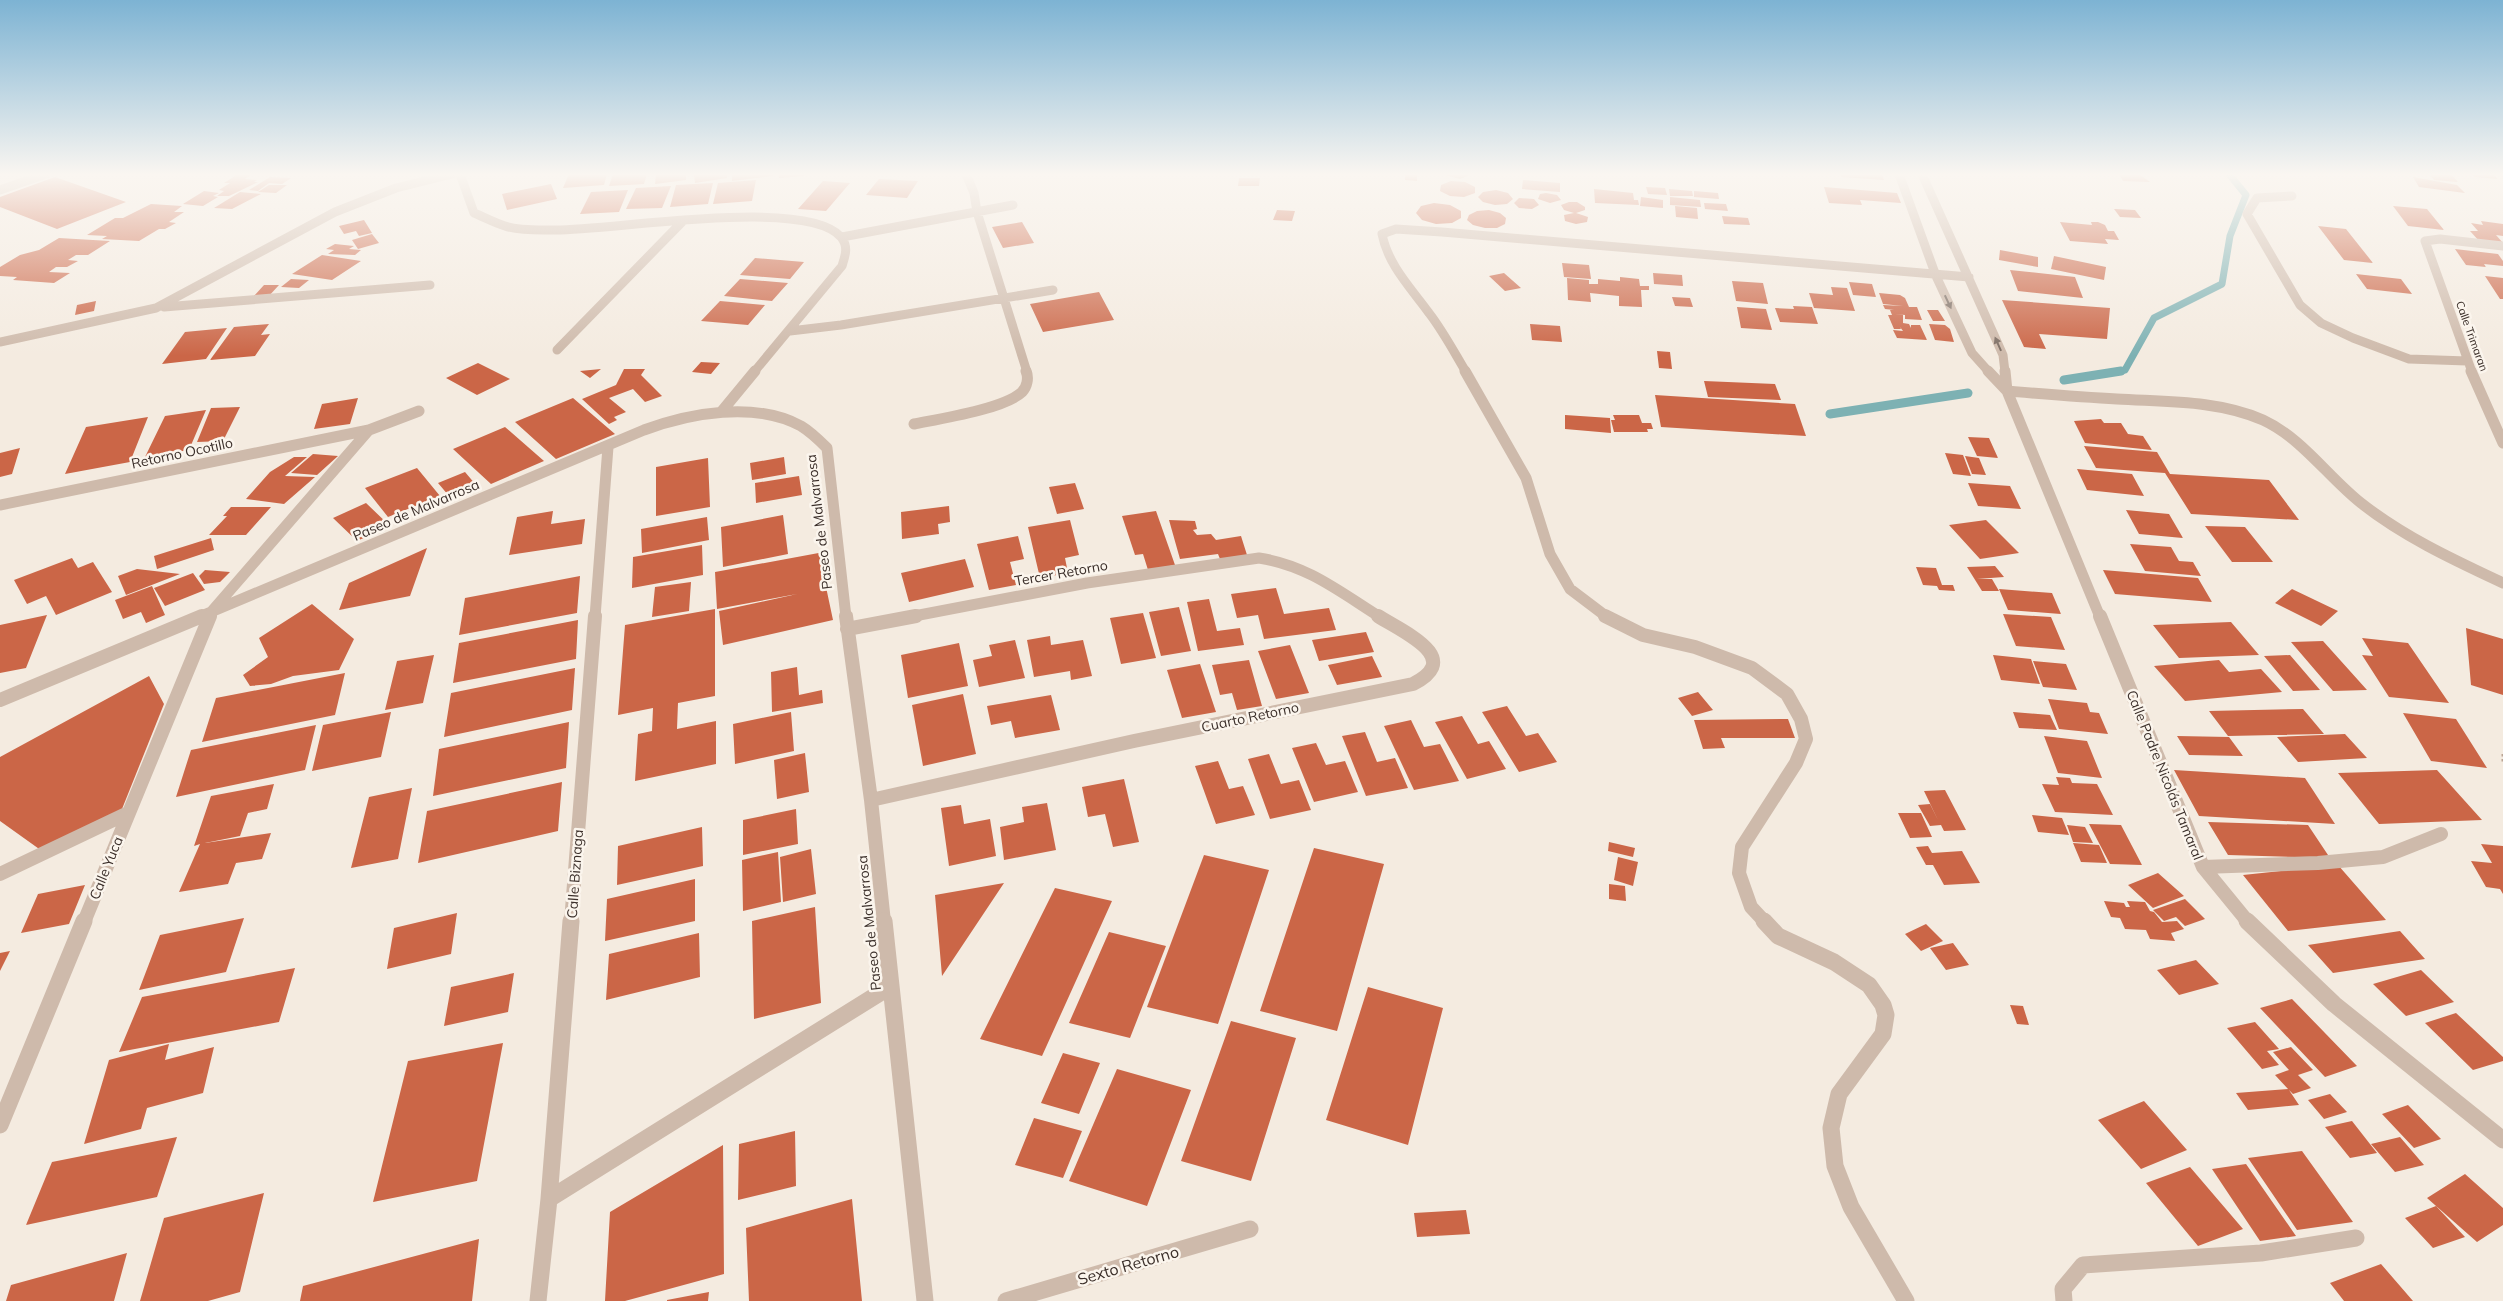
<svg xmlns="http://www.w3.org/2000/svg" width="2503" height="1301" viewBox="0 0 2503 1301" font-family="Mulish,sans-serif">
  <style>
    .lines { fill: none; stroke-linecap: round; stroke-linejoin: round }
    .stream-far1 { stroke: #7db1b3; stroke-width: 7 }
    .stream { stroke: #7db1b3; stroke-width: 9 }
    .building { fill: #cb6647 }
    .path { stroke: #baa495; stroke-width: 3; stroke-dasharray: 2.5 2.5; stroke-linecap: butt }
    .minor-far3 { stroke: #cebaab; stroke-width: 9 }
    .minor-far2 { stroke: #cebaab; stroke-width: 11 }
    .minor-far1 { stroke: #cebaab; stroke-width: 14 }
    .minor { stroke: #cebaab; stroke-width: 17 }
    .oneway { fill: #7d6e64 }
    .labels { text-anchor: middle; dominant-baseline: central; stroke-width: 5; stroke-linejoin: round; paint-order: stroke }
    .far-street-label { font-size: 11px; fill: #3b2f2a; stroke: #fbf5ed }
    .street-label { font-size: 14px; fill: #3b2f2a; stroke: #fbf5ed }
    .near-street-label { font-size: 16px; fill: #3b2f2a; stroke: #fbf5ed }
  </style>
  <rect width="100%" height="100%" fill="#f4ebe0"/>
  <g class="lines">
    <path class="stream-far1" d="M2113,372L2125,370L2154,318L2222,284L2230,236L2246,195L2229,174"/>
    <path class="stream" d="M2064,380L2121,371
      M1830,414L1968,393"/>
  </g>
  <path class="building" d="M238,174L251,175L245,179L257,180L254,182H258L229,196H217L224,191L219,190L230,183H224Z
    M569,174H607L604,185L563,188Z
    M613,174H647L644,184L609,186Z
    M656,174H686V180L655,184Z
    M694,174H727V178L695,183Z
    M732,174H772L773,176L732,181Z
    M779,174H804V176L779,178Z
    M1405,174H1417V181L1405,180Z
    M1441,174H1472L1460,179Z
    M1841,174L1882,175L1884,180L1841,177Z
    M2119,174H2139L2150,182L2123,181Z
    M2429,174L2452,175L2458,182L2434,180Z
    M2472,174H2493L2498,179L2475,177Z
    M55,177L126,202L57,229L0,207V197Z
    M270,177L291,178L282,184L269,183L258,191L249,190Z
    M2413,177L2457,185L2465,193L2419,187Z
    M1239,178H1260L1259,186H1238Z
    M879,179L918,181L907,198L866,195Z
    M756,180L752,201L713,204L718,183Z
    M1523,180L1560,183V192L1522,189Z
    M823,181L850,183L826,211L798,209Z
    M1451,181L1465,182L1475,187V193L1464,197L1450,196L1440,191L1441,185Z
    M713,183L708,204L670,207L676,185Z
    M551,184L557,199L507,210L502,194Z
    M269,185H287L276,193L258,192Z
    M671,186L662,208L626,209L636,188Z
    M1646,187L1665,188L1667,195L1648,194Z
    M1824,187L1897,193L1901,203L1860,200L1862,205L1829,203Z
    M1594,189L1633,193L1634,200H1638L1639,205L1595,203Z
    M1669,189L1692,191L1693,196H1670Z
    M628,190L619,212L580,214L591,192Z
    M1496,190L1508,193L1513,199L1507,204L1495,205L1483,202L1478,197L1483,192Z
    M204,191L219,193L213,196L218,197L203,206L183,204Z
    M1694,191L1718,193L1719,199L1694,197Z
    M240,192L261,194L232,209L214,208Z
    M1546,193L1557,195L1561,200L1550,203L1538,199L1540,194Z
    M1641,197L1663,200V208L1640,206Z
    M1670,197L1700,200L1701,207L1670,205Z
    M1519,198L1534,199L1539,205L1532,209L1519,208L1514,203Z
    M1569,202H1577L1585,207V210L1576,213L1588,217L1587,222L1576,224L1565,221L1564,215L1574,213L1564,210L1561,205Z
    M1434,203L1450,205L1461,211V218L1452,223L1436,224L1422,220L1416,213L1421,206Z
    M1704,203L1726,204L1728,211L1705,209Z
    M151,204L182,206L174,212H184L169,222L176,223L165,229H159L139,241L102,239L107,236L87,235L115,218H123Z
    M1675,206L1697,208L1698,219L1676,217Z
    M2393,206L2427,209L2444,230L2408,226Z
    M2114,209L2135,210L2141,218L2120,217Z
    M1277,210L1295,211L1292,221L1273,220Z
    M1489,210L1500,213L1506,218L1505,224L1497,228H1485L1473,225L1467,220L1469,215L1477,211Z
    M1722,216L1748,218L1750,225L1724,224Z
    M364,220L372,233L359,236L356,231L344,234L339,226Z
    M2481,221L2503,224V236L2496,235L2503,243L2480,242L2470,231H2478L2471,223L2483,225Z
    M1022,222L1034,243L1003,248L992,227Z
    M2060,222L2092,225L2091,222H2098L2105,225L2108,231H2114L2119,240L2105,239L2108,244L2070,241Z
    M2318,226L2346,229L2373,263L2344,260Z
    M372,234L379,243L358,249L352,240Z
    M59,238L110,241L88,255H76L68,260L78,261L67,267H56L49,272L70,273L54,283L13,280L17,277L0,276V267L20,255L39,250Z
    M335,244L354,246L349,249L361,250L355,255L328,254L334,250L326,249Z
    M2455,249L2498,254L2503,261V266L2484,264L2486,267L2466,265Z
    M2000,250L2038,257V267L1999,260Z
    M322,255L361,261L332,280L292,274Z
    M2054,256L2106,267L2104,280L2051,269Z
    M755,258L804,262L790,279L740,275Z
    M1562,263L1589,265L1591,279L1564,277Z
    M2010,270L2075,277L2083,298L2018,291Z
    M1504,273L1521,288L1505,291L1489,276Z
    M1653,273L1682,275L1683,286L1654,284Z
    M2356,274L2401,279L2412,294L2367,289Z
    M2485,276L2503,278V299H2500Z
    M1620,277L1639,279L1640,286H1649V290H1641L1642,307L1619,306V296L1590,293L1591,302L1568,300L1567,278L1589,280V284H1598V279L1620,281Z
    M291,279L309,280L299,288L281,287Z
    M740,279L788,283L772,301L724,296Z
    M1732,281L1763,283L1768,304L1736,301Z
    M1849,282L1872,284L1876,297L1853,295Z
    M264,285H279L268,297H253Z
    M1831,287L1847,288L1855,311L1814,308L1809,293L1833,295Z
    M1099,292L1114,320L1043,332L1030,304Z
    M1879,293L1900,295L1905,298L1909,307H1917L1922,320L1905,319V315L1895,314L1903,315V323L1909,324L1911,328V325H1920L1927,340L1897,338L1893,330L1903,331L1900,327L1901,329H1894L1888,315H1892L1890,310H1894L1885,309L1883,305L1903,306L1883,304Z
    M1672,297L1690,298L1693,307L1675,306Z
    M2002,300L2110,308L2107,339L2039,334L2046,349L2024,347Z
    M96,301L94,311L75,315L77,305Z
    M720,301L765,305L748,325L701,321Z
    M1793,306L1812,307L1818,324L1780,322L1775,308L1794,309Z
    M1737,307L1766,309L1772,330L1741,328Z
    M1927,310H1938L1945,321H1933Z
    M269,324L261,335L270,334L255,356L210,360L234,327Z
    M1530,324L1560,326L1562,342L1532,340Z
    M1929,324L1945,325L1950,329L1954,342L1935,340Z
    M227,328L206,359L162,364L185,332Z
    M1657,351L1670,352L1672,369L1659,368Z
    M701,362L720,363L711,374L692,372Z
    M478,363L510,379L477,395L446,378Z
    M601,369L590,378L580,371Z
    M624,369H645L641,375L662,396L645,402L633,389L609,398L626,412L614,417L617,420L609,424L582,399L616,385Z
    M1704,381L1775,384L1781,400L1708,397Z
    M1655,395L1795,404L1806,436L1661,427Z
    M358,398L350,424L314,429L322,404Z
    M573,398L615,434L556,459L515,422Z
    M240,407L223,441L197,442L211,408Z
    M206,410L189,450L145,457L165,416Z
    M1565,415L1610,418L1611,433L1565,429Z
    M1613,415H1639L1642,423H1651L1653,429H1647L1648,432H1614L1611,420H1615Z
    M148,417L130,462L65,474L86,427Z
    M2101,419L2104,423H2121L2128,434L2143,436L2152,450L2085,443L2074,421Z
    M505,427L544,461L491,484L453,449Z
    M1968,437L1989,438L1998,458L1977,456Z
    M2084,446L2157,452L2170,474L2269,480L2299,520L2191,514L2165,473L2096,468Z
    M20,448L12,474L0,477V453Z
    M1945,453L1963,455L1971,476L1953,474Z
    M313,454L338,456L317,475L291,473Z
    M1965,456L1979,458L1986,475L1972,474Z
    M294,457H307L285,476L315,477L284,504L246,499L270,472Z
    M784,457L786,474L752,480L750,463Z
    M708,458L710,507L656,516V467Z
    M417,468L440,496L388,517L365,488Z
    M2077,469L2132,474L2144,496L2087,490Z
    M465,472L476,485L449,496L438,483Z
    M799,476L802,495L756,503L755,483Z
    M1075,483L1084,509L1057,514L1049,487Z
    M1968,483L2010,486L2021,509L1978,506Z
    M366,503L390,526L357,541L333,518Z
    M949,506L950,522L938,524L939,534L902,539L901,512Z
    M231,507H271L246,535H209L227,516H223Z
    M2126,510L2169,514L2183,538L2139,534Z
    M553,511L551,524L585,519L582,544L509,555L517,517Z
    M1156,511L1175,565L1148,570L1143,554L1135,555L1122,516Z
    M783,515L788,554L723,567L721,527Z
    M707,517L709,540L642,553L641,529Z
    M1070,520L1079,555L1065,558L1068,573L1040,578L1028,527Z
    M1169,520L1195,521L1197,529L1193,530L1197,535L1211,534L1216,540L1241,536L1247,555L1220,559L1218,554L1180,559Z
    M1986,520L2019,553L1980,559L1949,525Z
    M2205,526L2245,527L2273,562H2232Z
    M1018,536L1024,559L1010,562L1016,585L989,590L977,544Z
    M211,538L214,550L157,569L154,556Z
    M2130,544L2171,547L2179,561L2193,562L2201,576L2145,571Z
    M702,545L703,575L632,588L633,557Z
    M427,548L410,596L339,610L349,583Z
    M824,552L829,587H826L833,620L723,645L719,611L797,594L717,609L715,572Z
    M72,558L78,568L93,562L112,592L56,615L46,596L27,604L14,580Z
    M965,559L974,587L909,602L901,573Z
    M1995,566L2004,577L1977,579H1992L1999,591H1982L1967,567Z
    M1916,567L1936,568L1942,585H1953L1955,591L1939,590L1937,586L1923,585Z
    M137,569L180,574L126,595L118,576Z
    M205,570L230,572L220,582L204,584L199,576Z
    M2103,570L2198,578L2212,602L2115,594Z
    M193,573L205,590L165,606L154,588Z
    M580,576L577,613L459,635L465,598Z
    M691,582L689,611L652,617L655,587Z
    M152,586L165,615L146,623L141,612L123,619L115,600Z
    M1276,588L1284,614L1329,608L1336,630L1264,639L1258,615L1237,618L1231,594Z
    M1999,589L2052,593L2061,614L2008,610Z
    M2292,589L2338,611L2321,626L2275,603Z
    M1209,599L1217,631L1240,628L1244,645L1198,651L1187,602Z
    M312,604L354,639L339,670L293,676L271,684L250,686L243,675L268,657L259,638Z
    M1179,607L1191,651L1161,656L1149,612Z
    M715,609V696L678,703L677,729L716,721V764L635,781L638,734L652,731L653,708L618,715L625,625Z
    M1143,613L1156,658L1121,664L1110,618Z
    M2003,614L2051,617L2065,650L2016,646Z
    M47,615L26,668L0,673V625Z
    M578,620L576,659L453,683L459,643Z
    M2231,622L2259,655L2179,658L2153,625Z
    M2466,628L2503,639V695L2471,685Z
    M1366,632L1374,652L1319,661L1312,640Z
    M1050,636L1051,645L1083,640L1092,676L1071,680L1070,671L1034,677L1027,640Z
    M2362,638L2408,643L2449,703L2389,697L2362,655L2373,656Z
    M1015,640L1025,678L979,687L973,660L992,656L989,645Z
    M2323,641L2367,690L2333,691L2291,642Z
    M959,643L968,686L908,698L901,655Z
    M1290,645L1309,693L1276,699L1258,651Z
    M434,655L423,703L385,710L397,661Z
    M1993,655L2031,659L2040,684L2001,680Z
    M2290,655L2320,690L2293,691L2264,656Z
    M1372,656L1382,677L1337,685L1328,665Z
    M1249,660L1262,706L1237,710L1232,693L1220,695L1212,665Z
    M2219,660L2229,672L2261,669L2282,692L2185,701L2154,666Z
    M2033,661L2066,664L2077,690L2043,687Z
    M1200,664L1216,712L1182,718L1167,670Z
    M797,667L799,695L822,690L823,703L772,712L771,672Z
    M575,668L572,710L444,737L451,693Z
    M345,673L335,715L202,742L216,698Z
    M149,676L164,704L120,814L42,851L0,821V757Z
    M1698,692L1713,710L1692,716L1678,698Z
    M963,694L976,754L923,766L912,705Z
    M1051,695L1060,730L1015,738L1011,721L991,725L987,706Z
    M2048,699L2087,703L2090,712L2099,713L2108,734L2059,729Z
    M1507,706L1526,736L1538,733L1557,762L1519,772L1482,712Z
    M2303,709L2324,734L2228,736L2209,711Z
    M391,712L381,757L312,771L323,725Z
    M791,712L794,751L735,764L733,724Z
    M2013,712L2050,715L2057,730L2019,728Z
    M2403,713L2456,719L2487,768L2431,761Z
    M1462,716L1478,744L1489,741L1506,769L1467,779L1435,722Z
    M1788,719L1795,738H1721L1725,748L1703,749L1694,720Z
    M1411,720L1424,747L1440,744L1459,781L1414,790L1384,726Z
    M569,722L566,768L433,796L439,749Z
    M316,725L305,770L176,797L191,750Z
    M1365,732L1377,762L1395,758L1408,788L1366,796L1342,736Z
    M2345,734L2367,758L2298,762L2277,737Z
    M2044,736L2087,741L2102,778L2058,773Z
    M2177,736L2229,737L2243,756L2189,755Z
    M1316,743L1326,765L1345,761L1358,792L1314,802L1292,748Z
    M805,753L809,792L777,799L774,760Z
    M1269,754L1281,784L1299,780L1311,810L1270,819L1248,759Z
    M1218,761L1229,789L1243,786L1255,815L1216,824L1195,766Z
    M2174,770L2305,778L2335,824L2199,816Z
    M2437,770L2482,820L2379,824L2338,773Z
    M2056,777L2070,778L2072,783L2097,784L2113,815L2055,812L2042,784L2059,785Z
    M1124,779L1139,842L1113,847L1105,814L1088,817L1082,787Z
    M562,782L558,831L418,863L427,811Z
    M274,784L267,809L248,813L240,836L205,843L271,833L262,859L236,863L228,884L179,892L200,844L194,846L211,796Z
    M412,788L398,859L351,868L369,797Z
    M1945,790L1966,830L1944,831L1941,825L1930,826L1918,805L1930,804L1938,820L1924,791Z
    M1047,803L1056,850L1004,860L1000,827L1024,822L1022,807Z
    M961,805L964,824L990,819L996,856L949,866L941,808Z
    M796,809L798,844L743,855V820Z
    M1898,813H1921L1932,837L1910,838Z
    M2032,815L2062,818L2069,835L2038,832Z
    M2208,822L2308,825L2330,858L2228,855Z
    M2089,824L2121,825L2142,865L2110,864Z
    M2067,825L2085,827L2093,843L2073,842Z
    M702,827L703,866L617,885L618,846Z
    M1609,842L1635,848L1633,857L1608,851Z
    M2073,843L2099,845L2107,863L2081,862Z
    M2481,844L2503,846V894L2500,889L2486,887L2471,861L2492,863Z
    M1928,846L1932,853L1962,851L1980,883L1944,885L1933,865H1926L1916,847Z
    M1314,848L1384,864L1337,1031L1260,1011Z
    M811,849L816,894L783,902L780,857Z
    M778,852L781,902L743,911L742,860Z
    M1204,855L1269,870L1218,1024L1147,1007Z
    M1618,857L1638,862L1633,886L1614,880Z
    M2338,865L2386,920L2288,931L2243,875Z
    M2158,873L2184,896L2153,908L2128,885Z
    M695,879V921L605,941L607,899Z
    M1004,883L942,976L935,895Z
    M1609,884L1625,886L1626,901L1609,899Z
    M85,885L69,924L21,933L38,894Z
    M1055,888L1112,901L1042,1056L980,1039Z
    M2185,899L2205,919L2185,926L2176,917L2164,921L2153,910Z
    M2104,901L2124,903L2126,907H2130L2127,901L2145,902L2150,911L2154,912L2162,922L2177,921L2184,929L2171,933L2175,941L2150,939L2146,930L2125,929L2120,918L2111,917Z
    M815,907L821,1003L754,1019L752,921Z
    M457,913L451,954L387,969L394,928Z
    M244,918L226,972L139,990L160,935Z
    M1926,924L1943,941L1921,951L1905,934Z
    M2400,931L2425,959L2333,973L2308,945Z
    M1109,932L1166,946L1130,1038L1069,1023Z
    M699,933L700,977L606,1000L609,954Z
    M1953,943L1969,965L1946,970L1930,948Z
    M10,951L0,971V953Z
    M2196,960L2219,984L2179,995L2157,970Z
    M295,968L279,1022L119,1052L142,997Z
    M2421,970L2454,1002L2406,1016L2373,984Z
    M514,973L508,1012L444,1026L451,987Z
    M1368,987L1443,1008L1408,1145L1326,1120Z
    M2292,999L2357,1066L2325,1077L2260,1008Z
    M2010,1005L2023,1006L2029,1025L2017,1024Z
    M2456,1013L2503,1057V1061L2473,1070L2425,1023Z
    M1231,1021L1296,1038L1251,1181L1181,1161Z
    M2255,1022L2279,1049L2267,1051L2279,1065L2262,1069L2227,1028Z
    M503,1043L477,1181L373,1202L408,1061Z
    M169,1044L165,1060L214,1047L203,1093L147,1108L141,1129L84,1144L109,1060Z
    M2291,1047L2313,1070L2298,1075L2311,1088L2293,1094L2289,1090L2299,1105L2248,1110L2236,1093L2288,1089L2275,1075L2289,1070L2273,1052Z
    M1063,1053L1100,1063L1079,1114L1041,1103Z
    M1117,1069L1191,1090L1147,1206L1069,1181Z
    M2330,1094L2347,1112L2324,1119L2308,1100Z
    M2144,1101L2187,1150L2141,1169L2098,1120Z
    M2408,1105L2441,1139L2414,1148L2382,1114Z
    M1034,1118L1082,1131L1063,1178L1015,1165Z
    M2352,1121L2377,1153L2350,1158L2325,1127Z
    M795,1131L796,1186L738,1200L739,1144Z
    M177,1137L157,1197L26,1225L52,1162Z
    M2400,1137L2424,1165L2395,1172L2371,1144Z
    M723,1145L724,1274L625,1301H605L610,1212Z
    M2302,1151L2353,1222L2297,1230L2248,1158Z
    M2246,1164L2296,1236L2260,1241L2212,1169Z
    M2190,1167L2243,1229L2198,1246L2146,1183Z
    M2465,1174L2503,1208V1225L2477,1242L2427,1198Z
    M264,1193L240,1292L208,1301H140L164,1218Z
    M852,1199L862,1301H749L746,1228Z
    M2436,1206L2465,1237L2433,1248L2405,1218Z
    M1466,1210L1470,1234L1417,1237L1414,1213Z
    M479,1239L472,1301H300L303,1286Z
    M127,1253L114,1301H6L11,1285Z
    M2381,1264L2413,1301H2344L2330,1283Z
    M709,1292L708,1301H667V1300Z"/>
  <g class="lines">
    <path class="path" d="M2503,754V762"/>
    <path class="minor-far3" d="M460,174L474,213C484,217 495,223 505,226C519,231 540,230 554,230C611,231 806,196 841,237C849,247 845,256 842,266L754,372
      M966,174L974,193L977,212L1027,372
      M1899,174L1936,276L1972,353L1989,372
      M1922,174L2003,355L2005,372
      M0,190L46,174
      M2292,196L2257,198L2247,214L2300,305L2321,323L2353,338L2409,359L2467,361
      M842,237L1013,205
      M164,307L430,285
      M790,331L841,325L1053,290
      M0,342L156,308L335,212L396,188L452,174
      M557,350L682,222
      M1466,372C1454,352 1443,331 1429,313C1411,288 1388,265 1382,234L1396,229L1442,232L1969,277
      M2472,372L2425,241L2440,239L2503,246"/>
    <path class="minor-far2" d="M1465,371L1526,478L1550,554L1570,589L1607,617
      M1988,371L2007,391
      M2005,371L2007,391L2100,617
      M2471,371L2503,443
      M2007,391C2044,394 2080,397 2117,399C2165,402 2218,400 2263,420C2302,438 2328,477 2361,503C2404,537 2454,560 2503,583
      M722,411L755,371
      M914,424C939,419 1004,409 1022,392C1027,387 1029,378 1026,371
      M0,505L369,430
      M199,617L644,430C690,413 755,401 801,426C811,432 819,440 827,448L846,617
      M209,617L212,611L369,430L419,411
      M595,617L608,447
      M909,617L1087,583L1259,558C1307,565 1340,592 1380,617"/>
    <path class="minor-far1" d="M846,616L871,800L884,922
      M1605,616L1643,635L1695,647L1752,668L1787,694L1801,719L1806,739L1796,763L1742,847L1739,873L1751,907L1765,922
      M2100,616L2203,867L2248,922
      M847,629L916,616
      M0,700L202,616
      M871,800L1134,741L1413,684C1465,658 1403,632 1378,616
      M2203,867L2318,863L2383,857L2441,834
      M0,874L128,813
      M84,922L210,616
      M571,922L595,616"/>
    <path class="minor" d="M884,921L925,1301
      M1764,921L1778,936L1834,962L1869,985L1883,1005L1886,1015L1883,1034L1839,1094L1831,1128L1835,1166L1851,1207L1906,1301
      M2247,921L2334,1004L2503,1140
      M0,1125L84,921
      M549,1199L891,986
      M538,1301L549,1199L571,921
      M1006,1301L1250,1229
      M2064,1301L2063,1289L2083,1265L2261,1253L2356,1238"/>
  </g>
  <defs><path id="oneway-solid" d="M-6-.8H1V-3.2L6.5 0L1 3.2V.8H-6Z" transform="scale(1.25)"/></defs>
  <g class="oneway">
    <use href="#oneway-solid" transform="translate(1948 302) rotate(65)"/>
    <use href="#oneway-solid" transform="translate(1998 344) rotate(-114)"/>
  </g>
  <linearGradient id="sky" x2="0" y2="1"><stop stop-color="#7db3d3"/><stop offset="0.49" stop-color="#faf6f1"/><stop offset="1" stop-color="#faf6f1" stop-opacity="0"/></linearGradient>
  <rect width="2503" height="356" fill="url(#sky)"/>
  <g class="labels">
    <g class="far-street-label">
      <text transform="translate(2472 336) rotate(70)">Calle Trimaran</text>
    </g>
    <g class="street-label">
      <text transform="translate(182 453) rotate(-12)">Retorno Ocotillo</text>
      <text transform="translate(416 510) rotate(-23)">Paseo de Malvarrosa</text>
      <text transform="translate(819 522) rotate(-97)">Paseo de Malvarrosa</text>
      <text transform="translate(1061 573) rotate(-10)">Tercer Retorno</text>
      <text transform="translate(1250 717) rotate(-12)">Cuarto Retorno</text>
      <text transform="translate(2165 775) rotate(68)">Calle Padre Nicolás Tamaral</text>
      <text transform="translate(106 868) rotate(-68)">Calle Yuca</text>
      <text transform="translate(575 874) rotate(-86)">Calle Biznaga</text>
      <text transform="translate(869 923) rotate(-96)">Paseo de Malvarrosa</text>
    </g>
    <g class="near-street-label">
      <text transform="translate(1128 1265) rotate(-16)">Sexto Retorno</text>
    </g>
  </g>
</svg>
